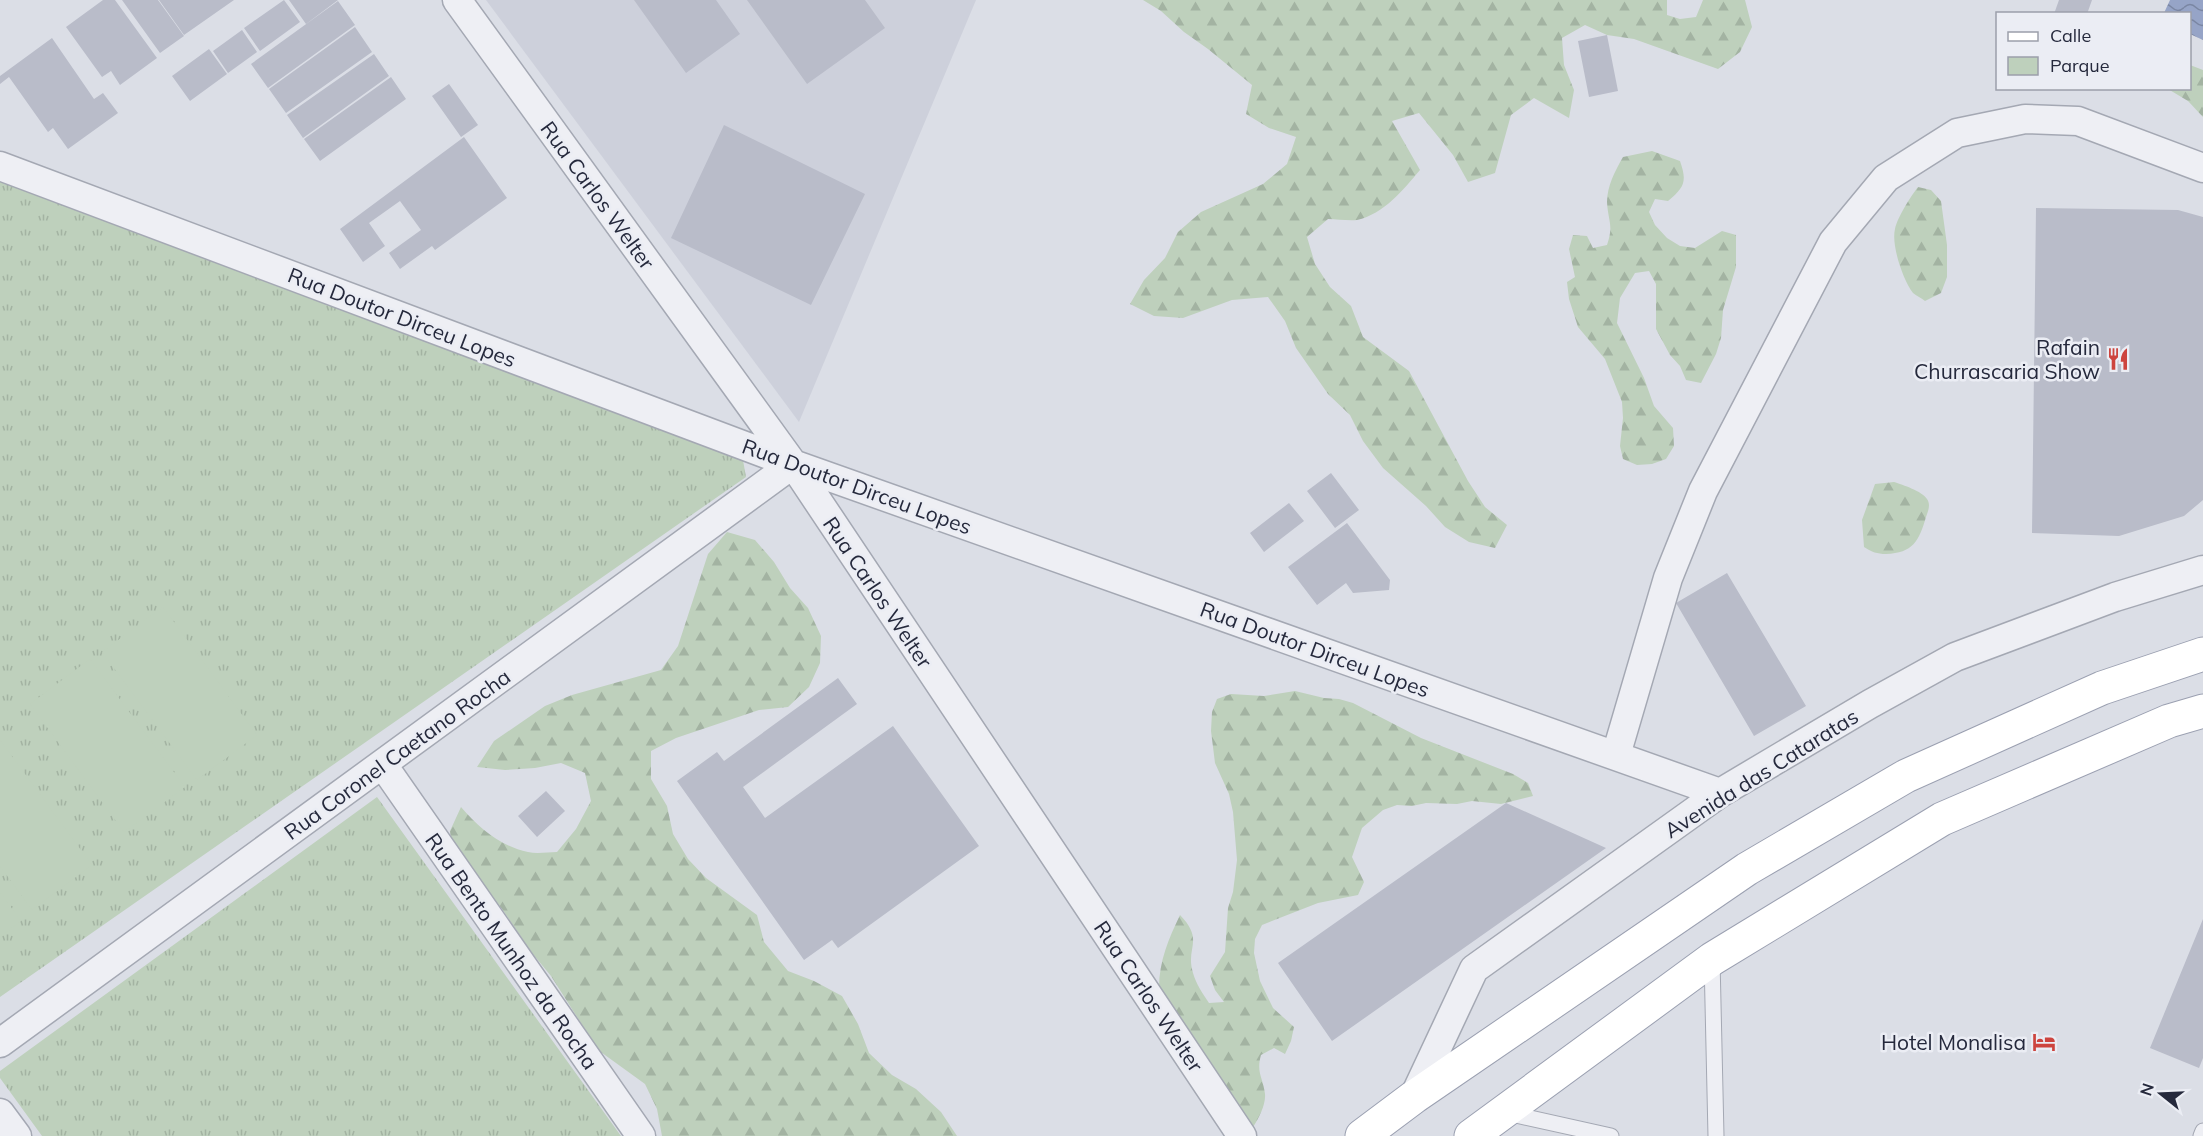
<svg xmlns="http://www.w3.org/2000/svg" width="2203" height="1136" viewBox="0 0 2203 1136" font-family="Mulish,sans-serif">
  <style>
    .built { fill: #cdd0db }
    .grass { fill: url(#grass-tufts) }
    .forest { fill: url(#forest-firs) }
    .park { fill: #bed0bc }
    .water { fill: url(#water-waves) }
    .building { fill: #b9bcc9 }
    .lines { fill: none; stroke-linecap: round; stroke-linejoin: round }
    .lane-casing { stroke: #a4a8b3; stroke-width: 17 }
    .street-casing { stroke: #a4a8b3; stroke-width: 31 }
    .primary-casing { stroke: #9ba0b1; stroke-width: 35 }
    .lane { stroke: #eeeff4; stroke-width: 15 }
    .street { stroke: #eeeff4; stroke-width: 28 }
    .primary { stroke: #fff; stroke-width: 33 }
    .labels { text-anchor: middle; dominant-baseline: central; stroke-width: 5; stroke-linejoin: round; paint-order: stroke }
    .street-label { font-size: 21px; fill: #25293c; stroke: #ebedf4 }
    .poi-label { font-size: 21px; fill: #25293c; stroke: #ebedf4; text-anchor: end }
  </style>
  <defs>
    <pattern id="grass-tufts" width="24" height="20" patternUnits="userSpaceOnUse" patternTransform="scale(1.5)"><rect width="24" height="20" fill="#bed0bc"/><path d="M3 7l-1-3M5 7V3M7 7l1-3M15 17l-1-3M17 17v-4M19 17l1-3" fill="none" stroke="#a3b3a2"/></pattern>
    <pattern id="forest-firs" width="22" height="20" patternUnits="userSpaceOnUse" patternTransform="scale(1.5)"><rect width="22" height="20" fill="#bed0bc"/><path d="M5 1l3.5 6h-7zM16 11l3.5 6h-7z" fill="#a3b3a2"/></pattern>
    <pattern id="water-waves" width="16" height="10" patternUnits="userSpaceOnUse" patternTransform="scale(1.5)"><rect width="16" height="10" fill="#96a4c7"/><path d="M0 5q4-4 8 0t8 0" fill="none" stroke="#7a86a3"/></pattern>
  </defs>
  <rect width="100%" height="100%" fill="#dbdee6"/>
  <path class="built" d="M486,0H976L799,422Z"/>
  <path class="grass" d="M0,175L741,449L746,477L0,997Z
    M377,797L621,1136H42L0,1078V1071Z"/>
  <path class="forest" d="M1143,0H1667V15L1680,19L1696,17L1703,0H1745L1752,27L1740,52L1718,69L1634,39L1607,35L1585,25L1562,38L1564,65L1574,90L1569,118L1534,98L1511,115L1495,173L1468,182L1453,155L1419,113L1392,121L1420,170C1403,190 1384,214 1357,220C1348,221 1337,219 1328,219L1307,237L1315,264L1330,287L1351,306L1363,337L1409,371L1468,481L1485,507L1507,525L1495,548L1469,542L1445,527L1426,506L1383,468L1363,441L1350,415L1328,394L1296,348L1285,321L1268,297L1232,300L1183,318L1154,316L1130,304L1144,280L1165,258L1178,232L1201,212L1263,184L1287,164L1296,137L1269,128L1246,114L1252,85L1208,49L1184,32L1161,11Z
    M2190,65L2203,70V117L2188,101L2168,89L2190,88Z
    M1652,151L1680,161C1687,181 1685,187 1668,201L1655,199L1649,212L1655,225L1667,238L1680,246L1695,248L1722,231L1736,235V267L1723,310L1721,338L1716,354L1701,383L1686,380L1680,366L1670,355L1656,329V284L1649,271L1635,273L1620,298L1617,323L1644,378L1654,406L1673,428L1674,446L1666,459L1652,464L1637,465L1623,459L1620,446L1623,418L1622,402L1605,359L1578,327L1569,299L1567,282L1575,277L1569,249L1573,235L1587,236L1593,248L1607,245C1614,225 1608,221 1607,202C1607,186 1615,171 1623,157Z
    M1918,187L1931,190L1941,201L1947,245V277L1941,293L1925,301C1922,298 1916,296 1913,293C1903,280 1891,245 1895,229C1897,218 1911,196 1918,187Z
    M1894,482C1903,485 1922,491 1927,499C1931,505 1928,511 1926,517C1919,541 1913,553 1886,554C1877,554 1872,552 1864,547L1862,520L1875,484Z
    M727,532L755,540L774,562L790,588L808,608L821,636L820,663L809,687L788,707L759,710L676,738L651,751V779L667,806L673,834L688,859L706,878L757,915L764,942L788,971L814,981L842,996L858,1024L869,1053L892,1075L916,1089L941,1112L957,1136H662L657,1109L645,1084L598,1050L551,976L532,953L502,909L452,849L450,831L461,807C479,828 500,846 528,852C537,854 548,852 557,852L576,829L591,801L585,773L561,763L535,768L505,770L477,767L494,741L545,706L572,695L661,670L678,646L708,554Z
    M1295,691L1324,698L1339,699L1353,703L1421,738L1513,774L1528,783L1533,796L1501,804L1472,801L1457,804L1426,803L1412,806L1397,805L1383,810L1362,828L1352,857L1364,882L1358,895L1318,903L1262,925L1255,939L1254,953L1260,981L1273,1008L1294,1027L1291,1041L1285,1054L1274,1048L1261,1055C1256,1073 1263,1077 1265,1094C1266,1104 1259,1118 1253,1127L1248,1128L1159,988C1159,961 1169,938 1180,915C1205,941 1185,947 1193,973C1196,984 1203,994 1209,1003L1224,1002L1215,990L1210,976L1225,952L1228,908L1233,892L1237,860L1233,812L1229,794L1215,763L1211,731L1212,712L1217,699L1231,694L1264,696Z"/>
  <path class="park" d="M163,607L257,735L197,780L102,652Z
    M90,659L185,787L124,832L30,704Z
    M0,740L92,865L32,910L0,866Z
    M0,892L21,921L0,937Z"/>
  <path class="water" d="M2170,0H2203V40L2190,34V14L2164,13Z"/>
  <path class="building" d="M103,0H115L157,58L120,85L111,71L102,77L66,27Z
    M122,0H158L184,36L160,53Z
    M159,0H234L184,35Z
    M284,0L300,22L260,51L244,28Z
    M289,0H338L306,24Z
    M634,0H716L740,34L686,73Z
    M747,0H865L885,28L807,84Z
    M2059,0H2092L2087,14H2054Z
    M338,1L355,25L268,88L251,64Z
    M355,27L372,52L286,113L269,89Z
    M242,30L257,52L228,73L213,51Z
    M1607,35L1618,91L1589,97L1578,41Z
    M52,38L94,99L103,93L118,113L68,149L53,128L48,132L9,77L0,84V76Z
    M209,49L227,74L190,101L172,76Z
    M374,54L389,76L303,138L287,115Z
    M391,77L406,99L320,161L304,139Z
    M449,84L478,125L461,137L432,96Z
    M724,125L865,194L811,305L671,238Z
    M464,137L507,198L435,250L432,246L400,269L389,253L421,230L400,201L369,223L385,246L363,262L340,229Z
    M2036,208L2178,210L2203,217V500L2184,516L2119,536L2032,533Z
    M1331,473L1359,510L1335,528L1307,491Z
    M1289,503L1304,521L1264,552L1250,533Z
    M1347,523L1390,580L1389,590L1353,593L1346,583L1317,605L1288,567Z
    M1727,573L1806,706L1754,736L1676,603Z
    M838,678L857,704L743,787L765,818L893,726L979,846L838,948L832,940L804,960L677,781L717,752L724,761Z
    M546,791L565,811L537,837L518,816Z
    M1506,803L1606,848L1332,1041L1278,963Z
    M2203,919V1058L2199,1068L2150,1048Z"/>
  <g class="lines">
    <g class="lane-casing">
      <path id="lane" d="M1712,959L1716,1136
        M1507,1113L1611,1136
        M2201,1136L2203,1131"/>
    </g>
    <g class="street-casing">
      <path id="street" d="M457,0L793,464L1242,1136
        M0,166L793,464L1720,793
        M1616,755L1668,578L1703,491L1833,242L1886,178L1957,133L2025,119L2078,121L2203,168
        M383,765L641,1136
        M0,1043L793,464
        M1414,1097L1474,969L1720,793L1870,704L1955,657L2115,597L2203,570
        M0,1113L17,1136"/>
    </g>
    <g class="primary-casing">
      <path id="primary" d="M1362,1136L1414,1097L1747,869L1906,776L2102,688L2203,654
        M1471,1136L1712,959L1942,819L2169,721L2203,711"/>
    </g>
    <use href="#lane" class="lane"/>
    <use href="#street" class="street"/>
    <use href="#primary" class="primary"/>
  </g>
  <defs>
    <g id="restaurant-bare" transform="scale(1.8)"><path d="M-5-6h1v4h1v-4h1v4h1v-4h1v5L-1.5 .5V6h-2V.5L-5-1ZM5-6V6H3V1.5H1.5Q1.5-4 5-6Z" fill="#cd443e" stroke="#ebedf4" stroke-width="2.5" paint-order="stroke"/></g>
    <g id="hotel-bare" transform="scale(1.8)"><path d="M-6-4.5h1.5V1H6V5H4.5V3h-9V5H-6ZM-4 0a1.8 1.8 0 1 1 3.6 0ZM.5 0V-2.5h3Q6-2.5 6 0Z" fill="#cd443e" stroke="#ebedf4" stroke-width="2.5" paint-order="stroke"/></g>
  </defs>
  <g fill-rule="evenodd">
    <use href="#restaurant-bare" x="2118" y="359"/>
    <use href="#hotel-bare" x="2044" y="1042"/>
  </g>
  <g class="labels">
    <g class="street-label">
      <text transform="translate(598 195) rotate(54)">Rua Carlos Welter</text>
      <text transform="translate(402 317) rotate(21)">Rua Doutor Dirceu Lopes</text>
      <text transform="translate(857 486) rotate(20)">Rua Doutor Dirceu Lopes</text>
      <text transform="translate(878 592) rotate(56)">Rua Carlos Welter</text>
      <text transform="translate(1315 649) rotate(20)">Rua Doutor Dirceu Lopes</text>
      <text transform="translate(397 754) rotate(-36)">Rua Coronel Caetano Rocha</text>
      <text transform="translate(1761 773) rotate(-32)">Avenida das Cataratas</text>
      <text transform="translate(512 951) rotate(55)">Rua Bento Munhoz da Rocha</text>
      <text transform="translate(1149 996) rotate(56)">Rua Carlos Welter</text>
    </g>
    <g class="poi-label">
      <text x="2100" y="347">Rafain<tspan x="2100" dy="24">Churrascaria Show</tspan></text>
      <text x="2026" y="1042">Hotel Monalisa</text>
    </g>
  </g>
  <rect x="1996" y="12" width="195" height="78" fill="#ebedf4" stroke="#9c9faa" stroke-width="1.5"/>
  <rect x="2008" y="32" width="30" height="9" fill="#ffffff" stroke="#9c9faa" stroke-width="1.5"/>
  <text x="2050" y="42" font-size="18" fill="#25293c">Calle</text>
  <rect x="2008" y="57" width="30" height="18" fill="#bed0bc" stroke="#9c9faa" stroke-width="1.5"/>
  <text x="2050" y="72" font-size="18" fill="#25293c">Parque</text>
  <g transform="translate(2161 1094) rotate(288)" stroke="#ebedf4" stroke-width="4.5" paint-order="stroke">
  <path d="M0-4.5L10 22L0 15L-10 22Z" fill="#25293c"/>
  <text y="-9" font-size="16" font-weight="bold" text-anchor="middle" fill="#25293c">N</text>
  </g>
</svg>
